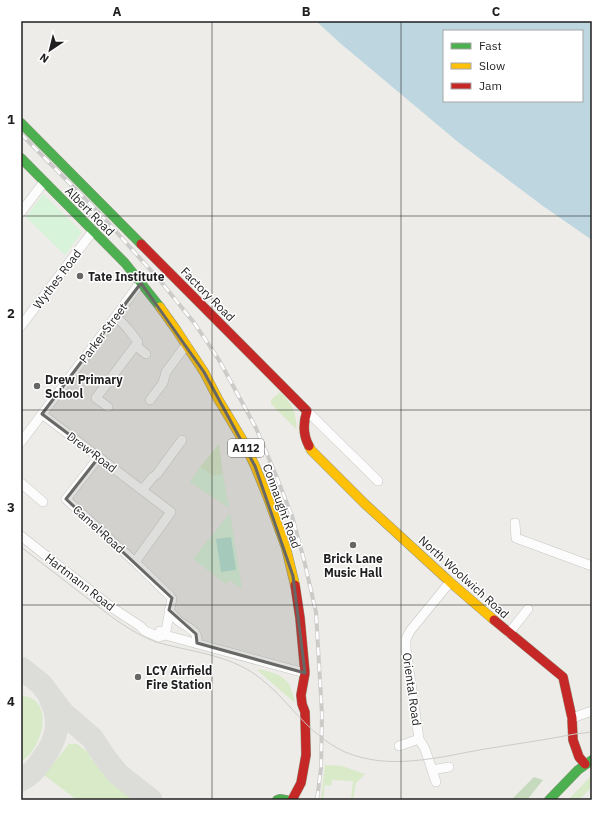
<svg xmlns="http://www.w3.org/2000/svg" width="613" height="821" viewBox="0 0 613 821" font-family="'IBM Plex Sans',sans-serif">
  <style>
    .grass { fill: #d8eac8 }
    .forest { fill: #c6dbbe }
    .park { fill: #d7f3d9 }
    .pitch { fill: #b5e3d3 }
    .water { fill: #bdd6df; fill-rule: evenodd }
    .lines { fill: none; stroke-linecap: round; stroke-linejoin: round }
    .taxiway { stroke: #dcdcd9; stroke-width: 23 }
    .street-casing { stroke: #c6c6c4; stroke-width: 10 }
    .fast-casing { stroke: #939780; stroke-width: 10 }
    .slow-casing { stroke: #939780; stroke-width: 10 }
    .jam-casing { stroke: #939780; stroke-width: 10 }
    .street { stroke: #fcfcfc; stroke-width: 9 }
    .fast { stroke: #4caf50; stroke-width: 9 }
    .slow { stroke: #ffc107; stroke-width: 9 }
    .jam { stroke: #c62828; stroke-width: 9 }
    .tram { stroke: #cbcbca; stroke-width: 1 }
    .rail-casing { stroke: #cbcbca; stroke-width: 4 }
    .rail { stroke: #fff; stroke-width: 2.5; stroke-dasharray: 8; stroke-linecap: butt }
    .marked { fill: #676765; fill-opacity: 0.2; stroke: #676765; stroke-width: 3; stroke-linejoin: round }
    .grid { fill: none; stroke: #1f1f1f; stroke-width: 1; stroke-opacity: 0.55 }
    .poi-dot { fill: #676765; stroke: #fff; stroke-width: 1.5 }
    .labels { text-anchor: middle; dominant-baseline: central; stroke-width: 3; stroke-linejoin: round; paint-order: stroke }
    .shield { fill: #fff; stroke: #626262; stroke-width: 1 }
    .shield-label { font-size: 11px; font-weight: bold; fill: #1f1f1f }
    .street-label { font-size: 12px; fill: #1f1f1f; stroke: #fff }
    .poi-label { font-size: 12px; font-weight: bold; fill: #1f1f1f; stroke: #fff; text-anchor: start }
    .neatline { fill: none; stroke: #1f1f1f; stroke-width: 1.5 }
    .grid-label { font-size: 13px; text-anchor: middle; font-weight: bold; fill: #1f1f1f }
  </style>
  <rect width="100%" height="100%" fill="#edece8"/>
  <path class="grass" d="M280,392C294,407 295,409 297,430L271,404V400Z
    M219,444L223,474L213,476L200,467Z
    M257,670C262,669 266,671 270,672C289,678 291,685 295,703Z
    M21,696C47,697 46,725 37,743C33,751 28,757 21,762Z
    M69,744H77L90,754V758L94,760V762L112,780L136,800H77L44,775Z
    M325,765L342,766L365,774L356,783L353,800H351L353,781L332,780L331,786L325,785L323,800H321Z
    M592,775V787L579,800H568Z"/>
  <path class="forest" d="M534,777L543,780L527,800H511Z"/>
  <path class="park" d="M43,194L82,232L65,255L26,217Z
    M200,467L213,476L223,474L229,508L190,482Z
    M230,513L242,589L229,580L226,584L193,559Z"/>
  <path class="pitch" d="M231,537L236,570L221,572L216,539Z"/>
  <path class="water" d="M316,21H592V240L543,206L458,142L340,43ZM444,31H582V101H444Z"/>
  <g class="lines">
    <path class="taxiway" d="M21,668L41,684L63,713L92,738L106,759L118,774L151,800
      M21,780C30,776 36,769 41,761C57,740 62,723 50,698"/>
    <g class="street-casing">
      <path id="street" d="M21,212L44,182
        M21,326L93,231
        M136,346L146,354
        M150,400L163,383L166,372L183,349L187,346
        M108,407L96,398L138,342L128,329L116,316
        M307,411L378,481
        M42,414L171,512L135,562
        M21,442L116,316L137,287L141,283
        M99,457L66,499L135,562L170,596L172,599C169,611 168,623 165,635
        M21,483L43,502
        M142,490L153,477L157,474L182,440
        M515,523L516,538L592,566
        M21,536L114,609L140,626L145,631L159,637L165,635
        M169,610C172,614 176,619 180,622C189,628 199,631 197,643
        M160,631L165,635L305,673
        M509,633L528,609
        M572,718L592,711
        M399,746L419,739
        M432,770L449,767
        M436,782L425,749L419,739L406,649V639L410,631L450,582"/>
    </g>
    <g class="fast-casing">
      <path id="fast" d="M21,123L141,244
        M21,158L125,263L160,307
        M277,800L280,799L286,800
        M549,800L578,770L592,760"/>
    </g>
    <g class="slow-casing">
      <path id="slow" d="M160,307L175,328L204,372L218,399L242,439L255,466L268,498L286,548L295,585
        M309,446L311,450L365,504L450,582L494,620"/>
    </g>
    <g class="jam-casing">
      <path id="jam" d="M141,244L307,411C303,423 303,435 309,446
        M494,620L563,677L572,718L573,740L579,757L585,764
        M292,800L301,783L306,755L305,712L302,704L301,695L305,673L300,618L295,585"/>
    </g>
    <use href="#street" class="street"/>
    <use href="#fast" class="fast"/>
    <use href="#slow" class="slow"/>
    <use href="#jam" class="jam"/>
    <path class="tram" d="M21,547C43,564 65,581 87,598C109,615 130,632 156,642C191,652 226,654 256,675C289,699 306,734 345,752C390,771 439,757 485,749C515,744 545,740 575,734L592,732"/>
    <g class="rail-casing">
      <path id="rail" d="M21,134L104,218L162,283L195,324L219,360L256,428L275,473L292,516L304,560L316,612L322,715L321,768L317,800"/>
    </g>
    <use href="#rail" class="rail"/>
  </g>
  <path class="marked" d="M141,283L204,372L255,466L293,576L305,673L197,643L196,634L169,610L172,598L66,499L99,457L42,414Z"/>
  <path class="grid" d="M212,21V800M401,21V800M21,216H592M21,410H592M21,605H592"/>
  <g class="poi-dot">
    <circle cx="80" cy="276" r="4"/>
    <circle cx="37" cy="386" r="4"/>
    <circle cx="353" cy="545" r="4"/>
    <circle cx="138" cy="677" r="4"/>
  </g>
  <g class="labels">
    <rect class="shield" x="228" y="439" width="36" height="18" rx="3"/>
    <g class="shield-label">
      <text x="246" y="448">A112</text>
    </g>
    <g class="street-label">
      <text transform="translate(90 211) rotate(45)">Albert Road</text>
      <text transform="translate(57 279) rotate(-53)">Wythes Road</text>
      <text transform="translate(208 294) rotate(45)">Factory Road</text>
      <text transform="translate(103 333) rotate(-53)">Parker Street</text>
      <text transform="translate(92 452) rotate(37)">Drew Road</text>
      <text transform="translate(282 506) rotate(70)">Connaught Road</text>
      <text transform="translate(99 529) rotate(42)">Camel Road</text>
      <text transform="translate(464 577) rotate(42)">North Woolwich Road</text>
      <text transform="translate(80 582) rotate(38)">Hartmann Road</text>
      <text transform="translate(412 689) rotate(82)">Oriental Road</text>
    </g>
    <g class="poi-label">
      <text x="88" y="276">Tate Institute</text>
      <text x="45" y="379">Drew Primary<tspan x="45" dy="14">School</tspan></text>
      <text x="353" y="558" text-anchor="middle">Brick Lane<tspan x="353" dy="14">Music Hall</tspan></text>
      <text x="146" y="670">LCY Airfield<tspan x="146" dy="14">Fire Station</tspan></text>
    </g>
  </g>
  <rect width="613" height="821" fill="none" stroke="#ffffff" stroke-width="44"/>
  <rect x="443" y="30" width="140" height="72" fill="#ffffff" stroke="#a5a5a5"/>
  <rect x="451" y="43" width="20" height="6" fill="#4caf50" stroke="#a5a5a5"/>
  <text x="479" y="50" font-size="12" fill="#1f1f1f">Fast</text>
  <rect x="451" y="63" width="20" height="6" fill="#ffc107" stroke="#a5a5a5"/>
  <text x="479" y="70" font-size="12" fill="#1f1f1f">Slow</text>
  <rect x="451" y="83" width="20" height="6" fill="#c62828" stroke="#a5a5a5"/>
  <text x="479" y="90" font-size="12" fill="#1f1f1f">Jam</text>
  <g transform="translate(50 50) rotate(215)" stroke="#ffffff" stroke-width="3" paint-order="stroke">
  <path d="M0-3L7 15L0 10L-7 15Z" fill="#1f1f1f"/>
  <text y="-6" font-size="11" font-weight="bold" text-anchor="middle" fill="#1f1f1f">N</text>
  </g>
  <rect x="22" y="22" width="569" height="777" class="neatline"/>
  <g class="grid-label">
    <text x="117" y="16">A</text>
    <text x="306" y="16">B</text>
    <text x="496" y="16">C</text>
    <text x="11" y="124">1</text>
    <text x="11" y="318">2</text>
    <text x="11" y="512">3</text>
    <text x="11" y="706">4</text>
  </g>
</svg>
